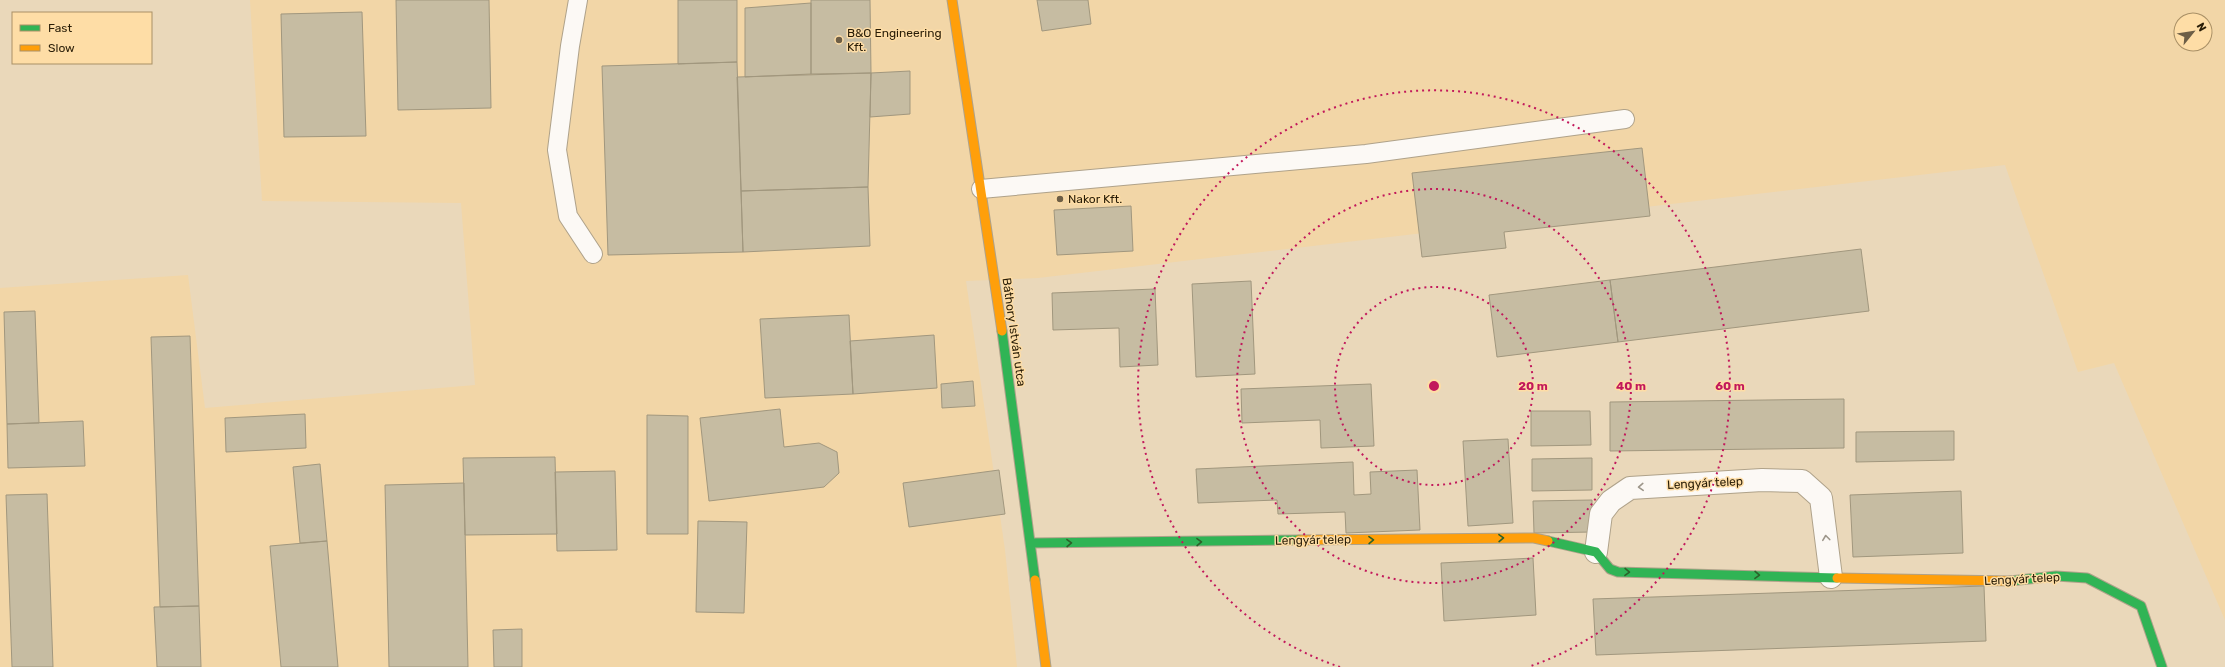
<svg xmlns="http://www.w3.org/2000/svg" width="2225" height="667" viewBox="0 0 2225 667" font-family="Rubik,sans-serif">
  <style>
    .built { fill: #f2d6a7; fill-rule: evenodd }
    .building { fill: #c6bca2; stroke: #a1977e }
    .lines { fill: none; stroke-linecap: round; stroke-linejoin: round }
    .lane-casing { stroke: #afa28a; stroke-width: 20 }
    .street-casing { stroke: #afa28a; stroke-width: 24 }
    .fast-casing { stroke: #afa28a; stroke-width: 11 }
    .slow-casing { stroke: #afa28a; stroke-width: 11 }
    .lane { stroke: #fcf9f5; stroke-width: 18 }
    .street { stroke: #fcf9f5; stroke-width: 22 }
    .fast { stroke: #30b455; stroke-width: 9 }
    .slow { stroke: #ff9f0a; stroke-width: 9 }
    .oneway { stroke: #9d968a }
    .oneway2 { stroke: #2c612a }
    .ring { fill: none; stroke: #c2185b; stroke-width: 2; stroke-dasharray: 2 4 }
    .poi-dot { fill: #6d5e46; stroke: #fedda6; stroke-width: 1.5 }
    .labels { text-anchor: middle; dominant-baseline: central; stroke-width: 3; stroke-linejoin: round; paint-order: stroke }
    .poi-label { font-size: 12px; fill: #291d07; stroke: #fedda6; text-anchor: start }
    .street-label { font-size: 12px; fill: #291d07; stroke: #fedda6 }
    .centre { fill: #c2185b; stroke: #fedda6; stroke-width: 2 }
    .ring-label { font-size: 12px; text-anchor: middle; font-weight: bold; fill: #c2185b; stroke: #fedda6; stroke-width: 3; stroke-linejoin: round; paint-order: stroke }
  </style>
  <rect width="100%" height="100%" fill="#ead8ba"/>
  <path class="built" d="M250,0H2225V620L2114,363L2078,372L2005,165L1038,278L966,281L1005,550L1017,667H0V288L188,275L205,408L475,385L461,203L262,201ZM2181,20H2205V44H2181Z"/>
  <path class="building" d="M396,0H489L491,108L398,110Z
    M678,0H737V62L678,64Z
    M811,0H870L871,73L811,74Z
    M1037,0H1088L1091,24L1042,31Z
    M811,3V74L745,77V8Z
    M362,12L366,136L284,137L281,14Z
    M737,62L743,252L608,255L602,66Z
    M910,71V114L870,117L871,73Z
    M871,73L868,187L741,191L737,77Z
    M1642,148L1650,216L1504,232L1506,248L1422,257L1412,173Z
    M868,187L870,246L743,252L741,191Z
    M1131,206L1133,251L1057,255L1054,210Z
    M1861,249L1869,311L1618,342L1610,280Z
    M1610,280L1618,342L1497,357L1489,295Z
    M1251,281L1255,374L1196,377L1192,284Z
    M1155,289L1158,365L1120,367L1119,328L1053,330L1052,293Z
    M35,311L39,423L7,424L4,312Z
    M849,315L853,394L765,398L760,319Z
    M934,335L937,388L853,394L850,341Z
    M190,336L199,606L160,607L151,337Z
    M973,381L975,406L942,408L941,384Z
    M1371,384L1374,446L1321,448L1320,420L1242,423L1241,389Z
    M1844,399V448L1610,451V402Z
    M780,409L784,447L819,443L837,452L839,473L824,487L709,501L700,418Z
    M1531,411H1590L1591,445L1531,446Z
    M305,414L306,448L226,452L225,418Z
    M647,415L688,416V534H647Z
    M83,421L85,466L8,468L7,424Z
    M1954,431V460L1856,462V432Z
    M1508,439L1513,523L1468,526L1463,441Z
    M555,457L557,534L465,535L463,458Z
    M1592,458V490L1532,491V459Z
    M1353,462L1354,495L1371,494L1370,472L1417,470L1420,530L1346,533L1345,512L1278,514L1277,500L1198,503L1196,469Z
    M320,464L327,541L300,543L293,467Z
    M999,470L1005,514L909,527L903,483Z
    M615,471L617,550L557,551L555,472Z
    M464,483L468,667H389L385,485Z
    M1961,491L1963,553L1853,557L1850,495Z
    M47,494L53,667H12L6,495Z
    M1592,500V532L1534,533L1533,501Z
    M698,521L747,522L744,613L696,612Z
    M327,541L338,667H281L270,546Z
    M1533,558L1536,615L1444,621L1441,563Z
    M1984,586L1986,641L1596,655L1593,599Z
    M199,606L201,667H157L154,607Z
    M522,629V667H494L493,630Z"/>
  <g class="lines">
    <g class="lane-casing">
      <path id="lane" d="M578,0L570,46L557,150L568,216L593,254
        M981,189L1366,154L1625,119"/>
    </g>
    <g class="street-casing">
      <path id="street" d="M1596,552L1601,514L1611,501L1630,488L1762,480L1802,481L1821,498L1831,577"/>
    </g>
    <g class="fast-casing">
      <path id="fast" d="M1002,331L1035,580
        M1548,541L1596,552L1610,569L1618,572L1837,578
        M1030,543L1299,540
        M2010,581L2056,576L2087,578L2141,606L2162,667"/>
    </g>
    <g class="slow-casing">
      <path id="slow" d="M952,0L1002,331
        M1299,540L1534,538L1548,541
        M1837,578L2010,581
        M1035,580L1046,667"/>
    </g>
    <use href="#lane" class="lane"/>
    <use href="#street" class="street"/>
    <use href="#fast" class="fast"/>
    <use href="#slow" class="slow"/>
  </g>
  <defs><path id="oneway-chevron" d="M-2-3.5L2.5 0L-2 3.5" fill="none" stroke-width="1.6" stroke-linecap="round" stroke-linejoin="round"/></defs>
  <g class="oneway">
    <use href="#oneway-chevron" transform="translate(1641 487) rotate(177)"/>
    <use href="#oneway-chevron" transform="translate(1826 538) rotate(-97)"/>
  </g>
  <g class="oneway2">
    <use href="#oneway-chevron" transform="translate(1501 538) rotate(-1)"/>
    <use href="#oneway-chevron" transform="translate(1371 540) rotate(-1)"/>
    <use href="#oneway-chevron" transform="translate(1199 542) rotate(-1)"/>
    <use href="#oneway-chevron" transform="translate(1069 543) rotate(-1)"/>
    <use href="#oneway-chevron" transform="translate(1627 572) rotate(1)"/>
    <use href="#oneway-chevron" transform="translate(1757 575) rotate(1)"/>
  </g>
  <g class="ring">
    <circle cx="1434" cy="386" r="99"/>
    <circle cx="1434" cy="386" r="197"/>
    <path d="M1340 667A296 296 0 1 1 1528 667"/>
  </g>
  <g class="poi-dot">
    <circle cx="839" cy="40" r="4"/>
    <circle cx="1060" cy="199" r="4"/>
  </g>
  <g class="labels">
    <g class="poi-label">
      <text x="847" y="33">B&amp;O Engineering<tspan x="847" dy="14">Kft.</tspan></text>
      <text x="1068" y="199">Nakor Kft.</text>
    </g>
    <g class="street-label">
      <text transform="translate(1014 332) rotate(82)">Báthory István utca</text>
      <text transform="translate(1705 483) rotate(-3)">Lengyár telep</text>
      <text transform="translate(1313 540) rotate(-1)">Lengyár telep</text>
      <text transform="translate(2022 579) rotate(-3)">Lengyár telep</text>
    </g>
  </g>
  <circle cx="1434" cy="386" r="6" class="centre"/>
  <g class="ring-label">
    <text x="1533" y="390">20 m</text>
    <text x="1631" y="390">40 m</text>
    <text x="1730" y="390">60 m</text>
  </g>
  <rect x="12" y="12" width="140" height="52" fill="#fedda6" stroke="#a99066"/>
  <rect x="20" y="25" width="20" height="6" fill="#30b455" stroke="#a99066"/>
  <text x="48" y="32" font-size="12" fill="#291d07">Fast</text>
  <rect x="20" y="45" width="20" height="6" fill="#ff9f0a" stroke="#a99066"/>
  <text x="48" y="52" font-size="12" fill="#291d07">Slow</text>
  <g transform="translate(2193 32) rotate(60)"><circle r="19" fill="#fedda6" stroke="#a99066"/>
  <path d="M0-3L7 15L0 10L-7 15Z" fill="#6d5e46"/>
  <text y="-6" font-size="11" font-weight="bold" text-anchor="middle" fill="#291d07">N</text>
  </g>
</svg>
